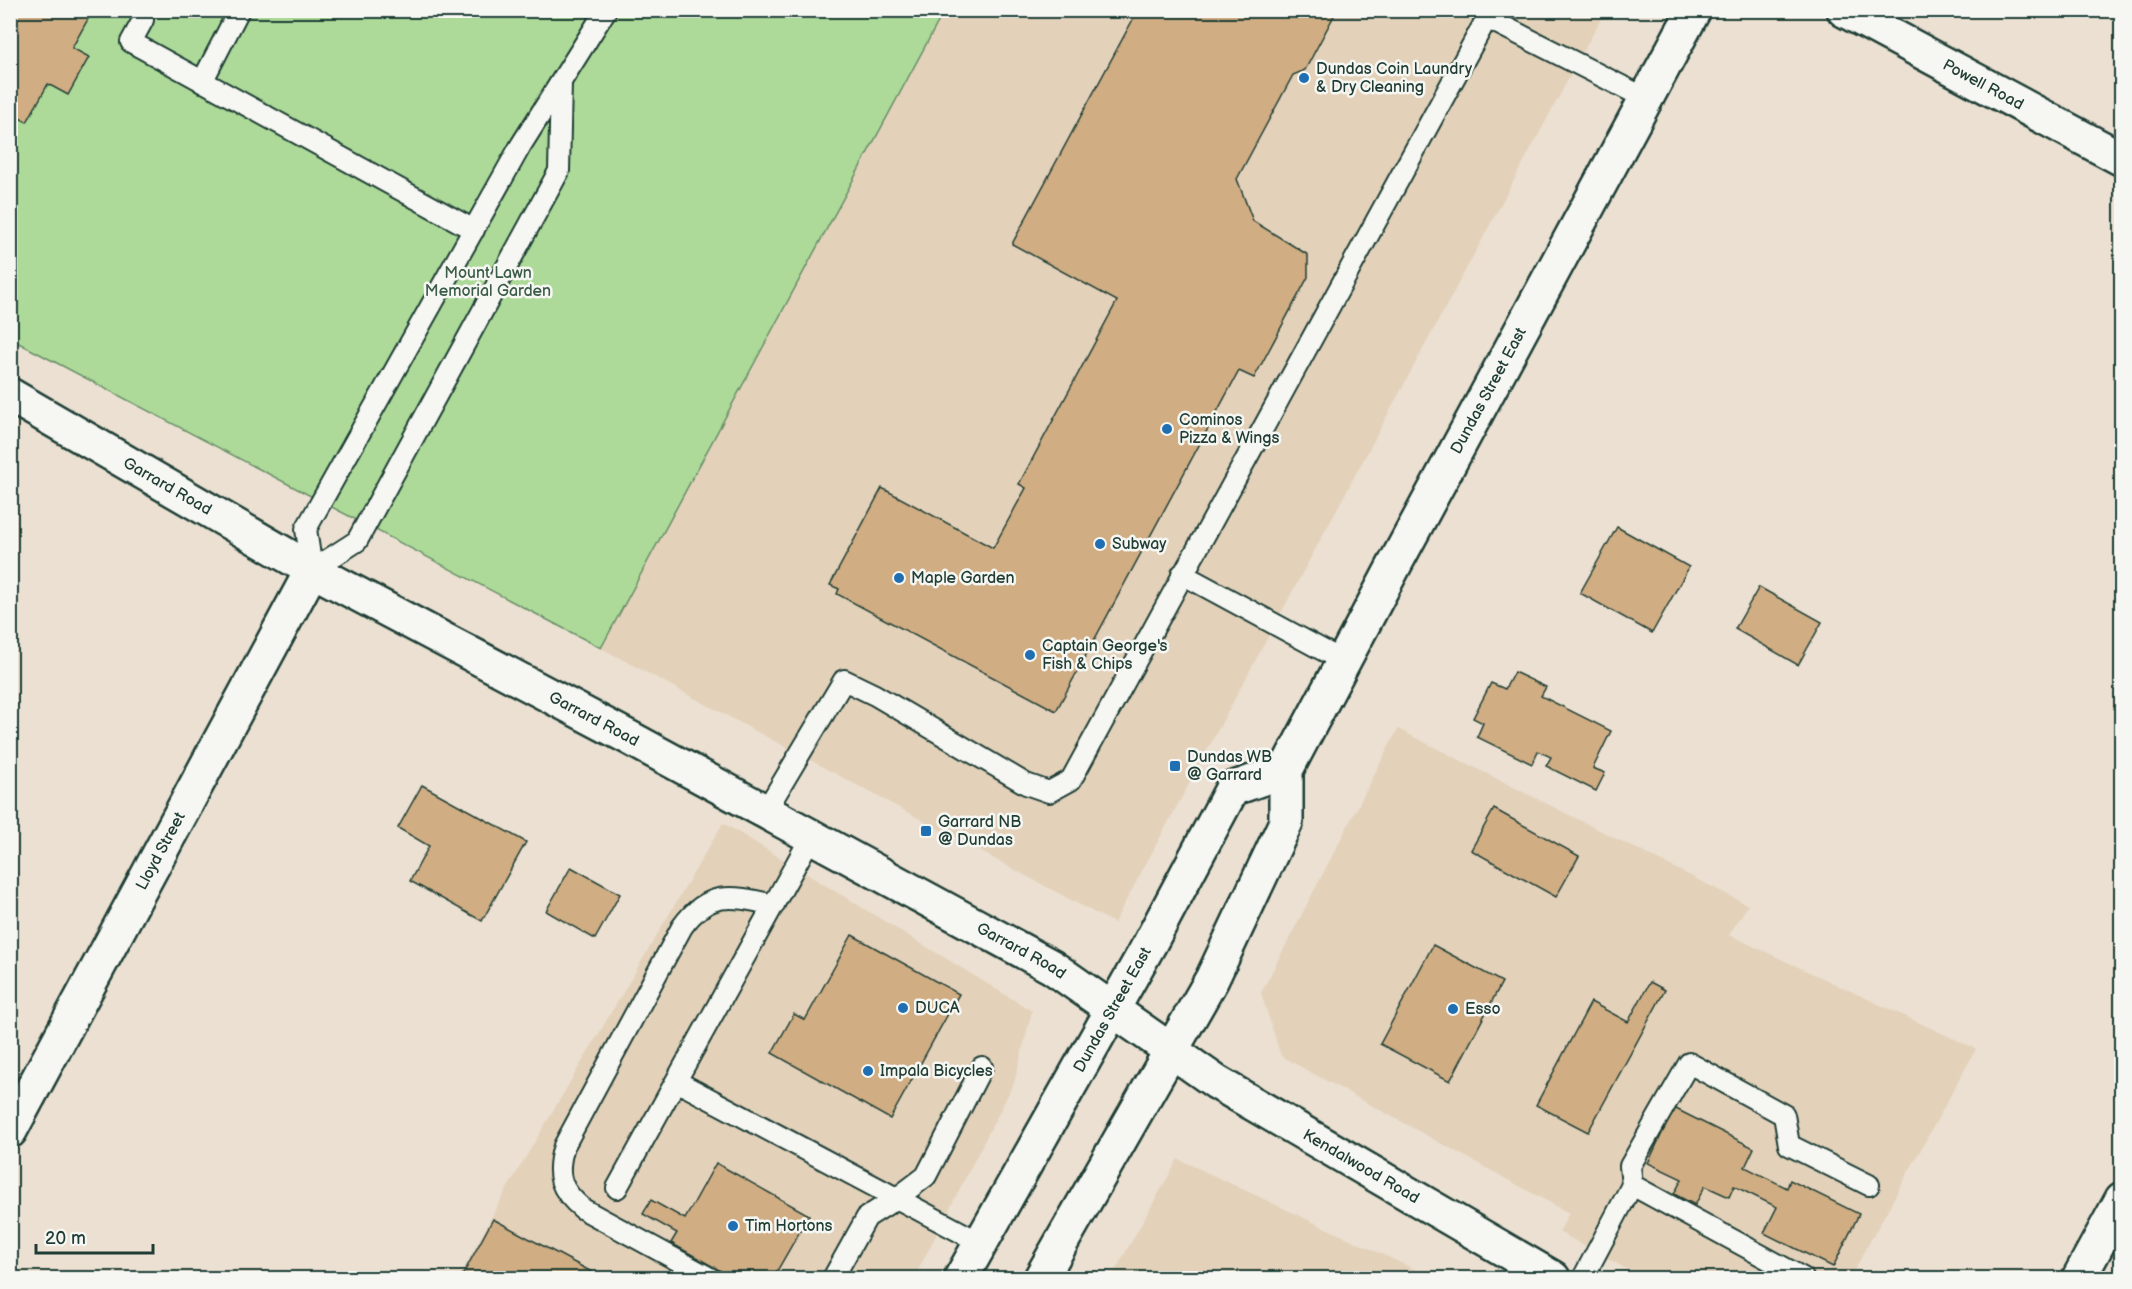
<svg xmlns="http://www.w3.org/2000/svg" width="2132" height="1289" viewBox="0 0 2132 1289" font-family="'Balsamiq Sans',sans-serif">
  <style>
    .built { fill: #e3d1ba }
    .green { fill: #adda99; stroke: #668c66; stroke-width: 1.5 }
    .building { fill: #d0ad83; stroke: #1f3d34; stroke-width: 1.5 }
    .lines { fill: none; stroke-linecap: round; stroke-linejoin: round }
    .lane-casing { stroke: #1f3d34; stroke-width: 24 }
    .street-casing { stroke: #1f3d34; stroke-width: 38 }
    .secondary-casing { stroke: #1f3d34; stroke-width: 38 }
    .primary-casing { stroke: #1f3d34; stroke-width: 38 }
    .lane { stroke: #f6f6f2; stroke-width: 20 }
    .street { stroke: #f6f6f2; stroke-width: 33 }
    .secondary { stroke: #f6f6f2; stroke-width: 33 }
    .primary { stroke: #f6f6f2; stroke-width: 33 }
    .poi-dot { fill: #1f6fb2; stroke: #f6f6f2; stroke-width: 2 }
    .labels { text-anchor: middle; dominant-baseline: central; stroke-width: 5; stroke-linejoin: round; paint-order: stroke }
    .poi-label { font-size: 16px; fill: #1f3d34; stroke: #f6f6f2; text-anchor: start }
    .street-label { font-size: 16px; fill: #1f3d34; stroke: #f6f6f2 }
    .park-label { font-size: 16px; fill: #3b5c48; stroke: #f6f6f2 }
  </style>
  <rect width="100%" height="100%" fill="#ebe0d1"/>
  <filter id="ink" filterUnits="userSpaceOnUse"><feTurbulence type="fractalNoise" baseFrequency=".0167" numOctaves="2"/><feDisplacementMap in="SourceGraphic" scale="12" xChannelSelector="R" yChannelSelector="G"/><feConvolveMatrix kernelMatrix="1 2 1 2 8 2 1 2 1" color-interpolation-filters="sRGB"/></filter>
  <g filter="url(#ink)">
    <path class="built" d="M944,11H1605L1114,923L601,648Z
      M1398,729L1748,905L1729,935L1976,1049L1850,1278H1643L1559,1232L1569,1213L1281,1056L1261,993Z
      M723,823L1032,1011L1014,1083L914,1278H459L504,1194Z
      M1178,1159L1433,1278H1111Z"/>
    <path class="green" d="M10,11H944L601,648L11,339Z"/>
    <path class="building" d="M10,10H93L72,48L89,57L68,95L48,84L27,122L10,113Z
      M1138,10H1337L1305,70L1293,75L1237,179L1253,221L1308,255V277L1254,378L1239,371L1056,711L837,594L839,589L830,585L882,488L993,548L1026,488L1019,484L1117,301L1012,244Z
      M1617,527L1689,567L1652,633L1580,593Z
      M1759,587L1822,622L1798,665L1735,629Z
      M1514,672L1546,687L1541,696L1611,731L1593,768L1605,773L1596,791L1546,766L1551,757L1538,751L1532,764L1477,737L1483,723L1473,718L1491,683L1505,689Z
      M422,785L526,842L482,921L410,881L429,846L398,828Z
      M1494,809L1579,856L1556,897L1471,850Z
      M571,867L620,894L595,939L546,911Z
      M852,935L959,994L890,1119L772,1053L794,1014L805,1020Z
      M1433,945L1502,982L1450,1081L1380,1044Z
      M1650,982L1665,990L1588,1132L1536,1105L1591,1002L1628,1022Z
      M1674,1108L1754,1148L1745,1167L1787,1188L1790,1180L1859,1214L1833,1267L1764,1233L1777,1207L1734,1186L1729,1197L1705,1186L1695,1205L1674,1194L1682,1179L1648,1163Z
      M716,1163L809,1215L773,1278H733L671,1243L677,1233L643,1214L651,1200L685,1219Z
      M493,1219L603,1278H461Z"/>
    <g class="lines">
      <g class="lane-casing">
        <path id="lane" d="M143,20L131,42L474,230
          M202,82L239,10
          M561,83L559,171L357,541L312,570L306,529L521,145L606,10
          M1182,574L1343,661
          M765,812L844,680L875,695L1026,784L1049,792L1071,780L1487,18L1647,99
          M811,837L676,1081L981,1243
          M1632,1185L1630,1166L1689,1063L1784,1115L1789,1145L1869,1185
          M617,1188L676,1081
          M710,1278L583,1209C560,1190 555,1175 564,1146L682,927C709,889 733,896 774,905
          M833,1278L867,1217L897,1198L926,1176L982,1067
          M1583,1278L1632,1185L1803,1278"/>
      </g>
      <g class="street-casing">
        <g id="street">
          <path id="s1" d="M1844,10L2122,159"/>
          <path id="s2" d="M10,1131L312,570"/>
          <path d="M2079,1278L2122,1199"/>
        </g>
      </g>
      <g class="secondary-casing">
        <g id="secondary">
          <path id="s3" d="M10,395L312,570L628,737L1052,967L1216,1082L1553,1278"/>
        </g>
      </g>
      <g class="primary-casing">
        <g id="primary">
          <path id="s4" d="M961,1278L1149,945L1232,789L1286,770"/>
          <path id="s5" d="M1041,1278L1212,979L1286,822V770L1395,564L1694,10"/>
        </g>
      </g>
      <use href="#lane" class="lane"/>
      <use href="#street" class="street"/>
      <use href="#secondary" class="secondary"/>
      <use href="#primary" class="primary"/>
    </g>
  </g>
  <g class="poi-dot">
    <circle cx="1304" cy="78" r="6"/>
    <circle cx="1167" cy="429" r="6"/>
    <circle cx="1100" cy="544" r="6"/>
    <circle cx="899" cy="578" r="6"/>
    <circle cx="1030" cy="655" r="6"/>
    <rect x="1169" y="760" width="12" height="12" rx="3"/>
    <rect x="920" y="825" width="12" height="12" rx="3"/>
    <circle cx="903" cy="1008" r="6"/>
    <circle cx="1453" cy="1009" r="6"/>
    <circle cx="868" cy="1071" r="6"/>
    <circle cx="733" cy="1226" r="6"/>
  </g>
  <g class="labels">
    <g class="poi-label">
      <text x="1316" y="69">Dundas Coin Laundry<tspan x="1316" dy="18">&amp; Dry Cleaning</tspan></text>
      <text x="1179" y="420">Cominos<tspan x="1179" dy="18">Pizza &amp; Wings</tspan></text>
      <text x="1112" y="544">Subway</text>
      <text x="911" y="578">Maple Garden</text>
      <text x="1042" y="646">Captain George's<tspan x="1042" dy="18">Fish &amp; Chips</tspan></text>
      <text x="1187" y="757">Dundas WB<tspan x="1187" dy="18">@ Garrard</tspan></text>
      <text x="938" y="822">Garrard NB<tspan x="938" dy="18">@ Dundas</tspan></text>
      <text x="915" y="1008">DUCA</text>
      <text x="1465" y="1009">Esso</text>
      <text x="880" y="1071">Impala Bicycles</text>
      <text x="745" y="1226">Tim Hortons</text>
    </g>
    <g class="street-label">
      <text stroke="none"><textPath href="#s1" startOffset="158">Powell Road</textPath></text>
      <text stroke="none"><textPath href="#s5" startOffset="1000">Dundas Street East</textPath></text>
      <text stroke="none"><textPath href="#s3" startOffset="182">Garrard Road</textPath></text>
      <text stroke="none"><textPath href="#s3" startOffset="668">Garrard Road</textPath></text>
      <text stroke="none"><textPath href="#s2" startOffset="318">Lloyd Street</textPath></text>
      <text stroke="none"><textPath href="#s3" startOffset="1154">Garrard Road</textPath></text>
      <text stroke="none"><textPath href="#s4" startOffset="308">Dundas Street East</textPath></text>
      <text stroke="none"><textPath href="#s3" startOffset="1557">Kendalwood Road</textPath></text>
    </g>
    <g class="park-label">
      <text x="488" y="273">Mount Lawn<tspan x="488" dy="18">Memorial Garden</tspan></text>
    </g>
  </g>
  <rect width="2132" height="1289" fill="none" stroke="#f6f6f2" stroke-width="36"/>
  <rect x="18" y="18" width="2096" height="1253" fill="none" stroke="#1f3d34" stroke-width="2" filter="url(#ink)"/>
  <path d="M36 1244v9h117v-9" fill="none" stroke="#1f3d34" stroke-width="3"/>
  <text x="45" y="1244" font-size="18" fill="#1f3d34" stroke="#f6f6f2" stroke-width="4.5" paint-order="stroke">20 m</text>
</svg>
